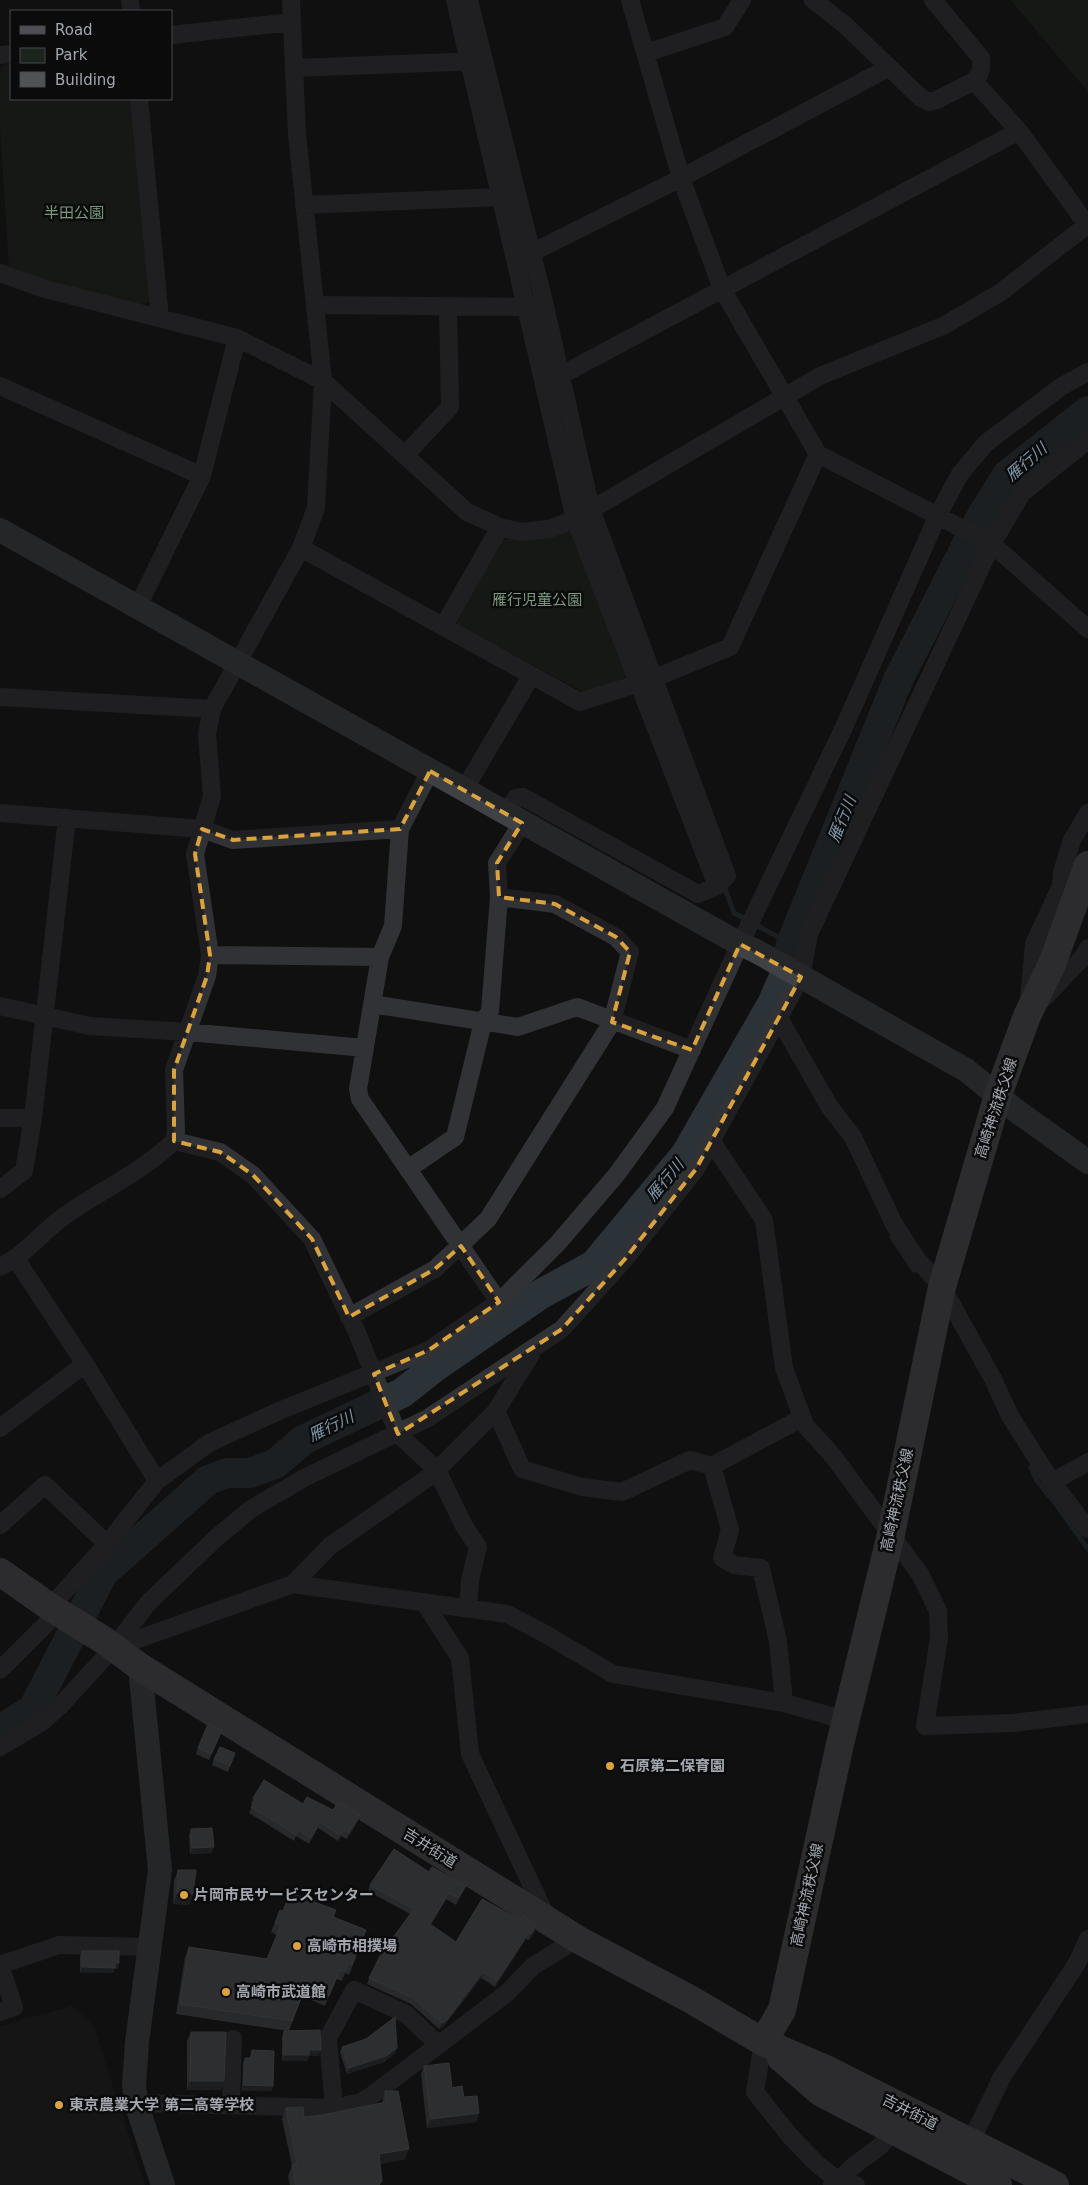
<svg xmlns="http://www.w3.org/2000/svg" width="1088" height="2185" viewBox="0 0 1088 2185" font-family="'DejaVu Sans','Noto Sans JP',sans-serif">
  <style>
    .built { fill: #1c1c1e }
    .green { fill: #1d231d }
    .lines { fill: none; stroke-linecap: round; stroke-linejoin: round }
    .stream { stroke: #2b3238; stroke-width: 5 }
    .river { stroke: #2b3238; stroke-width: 30 }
    .street { stroke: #313235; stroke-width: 18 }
    .secondary { stroke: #3f4145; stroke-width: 24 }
    .primary { stroke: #4e4f54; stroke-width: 28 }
    .wall { fill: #46474c }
    .shaded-wall { fill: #2c2d30 }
    .building { fill: #505256; stroke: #5d5f64 }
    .marked { fill: none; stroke: #dba33e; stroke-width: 4; stroke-dasharray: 10 6; stroke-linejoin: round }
    .poi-dot { fill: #dba33e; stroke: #0b0b0c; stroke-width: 2 }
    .labels { text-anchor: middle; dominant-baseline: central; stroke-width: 5; stroke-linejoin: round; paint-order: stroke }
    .park-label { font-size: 15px; fill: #7b997d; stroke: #0b0b0c }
    .street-label { font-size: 15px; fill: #a3a7b0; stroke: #0b0b0c }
    .poi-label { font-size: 15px; font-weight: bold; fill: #a3a7b0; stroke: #0b0b0c; text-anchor: start }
    .water-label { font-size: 16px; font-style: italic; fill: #7d95a8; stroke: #0b0b0c }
  </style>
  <rect width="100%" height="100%" fill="#101011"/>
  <path class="built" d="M72,2006L93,2025L145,2185H0V2026Z"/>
  <path class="green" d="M1011,0H1088V92Z
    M11,64V99H132L152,301L140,305L15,271L9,266L0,127V69L4,65Z
    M569,531L575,533L628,670L624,678L591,691L583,692L458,625L455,618L501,541L509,538L527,540Z"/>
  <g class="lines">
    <path class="stream" d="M536,309L559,408
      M585,516L603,567
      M724,886L734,913L791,944
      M892,1237L914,1270
      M1031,1467L1037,1481L1056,1504L1088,1549"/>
    <path class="river" d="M0,1730L33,1709L103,1573L208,1480L227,1473H250L275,1464L303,1440L402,1393L435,1367L541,1294L594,1265L686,1154L772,1004L783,979L791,944L898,680L981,517L1007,475L1088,411"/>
    <path class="street" d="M130,0L131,11
      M455,0L575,519L717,886
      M469,0L544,302L591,509L727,876L717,886L698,894L523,797L516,798L505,814
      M630,0L681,178L722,289L818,454L992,544L1088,629
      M813,0L844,24L921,98L929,102L937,100L974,81C981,74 982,68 981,58L933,0
      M171,35L292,22
      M646,53L725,27L742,0
      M0,55L11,54
      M294,68L481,61
      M974,81L1019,131L1088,226
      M139,99L160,318
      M304,205L501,197L511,195
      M522,255L531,253L681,178L888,68
      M0,273L42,288L237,338L323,381L467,512L500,527L521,532L549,529L575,519L820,376L945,325L1001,292L1087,225
      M315,305L528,307L537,305
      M552,380L1019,131
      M0,386L202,476
      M406,454L450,407L448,308
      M301,548L580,702L655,678L730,647L818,454
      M138,606L202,476L237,338
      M443,627L500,527
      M0,697L212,709
      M430,771L400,829L393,926L380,957L358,1089L360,1099L499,1302
      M464,790L531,676
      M0,813L202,829L233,840L400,829
      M499,897L497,863L522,823
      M210,955L380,957
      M1029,999L1034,944L1061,886L1062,872L1072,840L1088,813
      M1042,1000L1084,956L1088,948
      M372,1004L518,1027L577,1007L692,1050
      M0,1006L90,1026L187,1032L365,1048
      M779,1018L829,1106L853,1137L894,1224L916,1258L942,1287L993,1379L1010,1416L1052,1482L1088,1529
      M0,1118H33
      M174,1141L176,1131L174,1070L207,976L210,955L195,854L212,796L207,734L212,709L301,548L316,508L323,381L297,134L291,0
      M712,1142L764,1220L784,1368L805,1425L833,1456L920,1574L938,1611L939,1638L925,1726L1013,1723L1088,1714
      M0,1189L24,1171L33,1118L67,818
      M16,1259L85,1364L157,1481
      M0,1267C25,1255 41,1233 63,1217C99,1191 141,1173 174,1141L220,1152L253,1175L312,1239L356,1330L398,1434L437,1470L464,1526L478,1547L470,1580L468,1608
      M349,1317L435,1269L488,1219L612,1022L630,952L616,937L555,904L499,897L490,1011L483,1022L455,1137L408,1169
      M496,1411L522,1469L582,1487L622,1492L690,1460L712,1466L802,1418
      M0,1428L85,1364
      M712,1466L730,1530L722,1558L734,1565L761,1568L778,1641L784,1703
      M1052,1482L1088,1462
      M0,1525L45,1485L107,1544
      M293,1584L330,1546L432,1475L496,1411L531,1354
      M424,1602L460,1658L470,1754L547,1918
      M50,1607L107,1544L157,1481L209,1443L279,1411L429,1350L499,1302L558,1243L617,1174L665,1108L740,944L845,725L938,515L960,474L986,443L1062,386L1088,372
      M113,1648L293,1584L507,1614L540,1631L613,1674L784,1703L845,1720
      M0,1670L58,1612
      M0,1747L42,1722L61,1705L113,1648L148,1603L216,1538L251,1509L304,1478L428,1418L562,1329L625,1259L696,1169L801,977L809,934L992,544L1022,493L1088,440
      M0,2012L14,2007L0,1965L59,1945L151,1947
      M763,2042L755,2092L790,2136L816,2163L840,2182L856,2185
      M136,2103L334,2108L361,2102L375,2093L507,1993L533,1966L577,1939
      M231,2105L233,2039
      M334,2108L328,2038L354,1990L406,2014L439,2045
      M970,2143L1002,2077L1077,1963L1088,1939
      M832,2185L840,2182C852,2160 880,2153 893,2131"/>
    <path class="secondary" d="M0,530C247,666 493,807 740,944L756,951L966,1070L1018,1112L1088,1162
      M140,1667L160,1870L137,2042L134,2085L136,2103L163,2185"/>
    <path class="primary" d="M0,1572L50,1607L105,1641L140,1667L577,1939L690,1999L763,2042L826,2069L1055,2185
      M763,2042L782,2010L840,1744L891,1534L942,1287L998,1095L1027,1016L1052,964L1088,865
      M781,2058L820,2092L998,2185"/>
  </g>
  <path class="wall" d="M220,1736L209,1760L196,1754L198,1748Z
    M235,1753L228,1772L212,1765L214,1759Z
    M253,1798L303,1804L360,1815L358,1821L347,1839L341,1836L338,1841L318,1828L309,1844L296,1836L294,1841L249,1813L253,1805L251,1804Z
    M191,1829L214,1847L211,1853L190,1854L189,1835Z
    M178,1870L193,1894L189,1905L173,1904L174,1881Z
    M429,1872L463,1892L456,1905L446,1899L431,1925L456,1942L535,1931L529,1940L526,1939L495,1987L481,1978L443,2027L439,2029L411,2004L367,1984L369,1978L392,1939L410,1914L368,1891L370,1885Z
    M280,1910L283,1911L333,1917L366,1930L349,1975L345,1973L342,1981L336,1979L325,2006L302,1996L289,2031L319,2056H309L307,2061H282V2037L284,2031H288L176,2014L185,1957L189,1947L267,1959L277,1935L271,1932Z
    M82,1951L119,1963L117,1969H114L113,1973H80V1956Z
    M191,2032L224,2081L221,2090H187V2041Z
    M342,2047L395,2053L384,2062L347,2074L340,2052Z
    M252,2050L273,2086L271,2091H242L243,2063L245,2058H250Z
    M424,2066L464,2097L479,2113L476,2122L427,2128L421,2074Z
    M385,2091L405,2159L380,2164V2185H290L288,2176L292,2166L282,2119L286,2108L304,2117L322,2115L382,2103Z"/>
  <path class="shaded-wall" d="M360,1815L358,1821L347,1839L349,1833Z
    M320,1822L318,1828L309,1844L311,1838Z
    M214,1847L211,1853L190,1854L192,1848Z
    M466,1886L463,1892L456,1905L458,1898Z
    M177,1893L193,1894L189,1905L173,1904Z
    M449,1893L446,1899L428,1930L430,1924Z
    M537,1925L535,1931L529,1940L531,1934Z
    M529,1932L526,1939L495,1987L497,1981Z
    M115,1963H119L117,1969H114L113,1973H80L82,1967Z
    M483,1972L481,1978L443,2027L439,2029L442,2023Z
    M397,2048L395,2053L384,2062L347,2074L349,2068Z
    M309,2050H321L319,2056H309L307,2061H282L284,2055Z
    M190,2081H224L221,2090H187Z
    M244,2085L273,2086L271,2091H242Z
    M479,2113L476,2122L427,2128L431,2119Z
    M409,2149L405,2159L375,2165L379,2154Z"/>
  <path class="building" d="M208,1724L222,1730L211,1754L198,1748Z
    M220,1747L235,1753L230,1766L214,1759Z
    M264,1780L303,1804L307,1797L333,1810L338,1802L360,1815L349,1833L343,1830L340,1835L320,1822L311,1838L298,1830L296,1835L251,1807L256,1800L253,1798Z
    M212,1828L214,1847L192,1848L191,1829Z
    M394,1849L429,1872L432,1867L466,1886L458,1898L449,1893L430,1924L456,1942L482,1899L520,1920L523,1916L537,1925L531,1934L529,1932L497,1981L483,1972L446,2021L442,2023L413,1998L369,1978L389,1938L392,1939L414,1909L370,1885Z
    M178,1870H196L193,1894L177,1893Z
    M290,1893L336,1910L333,1917L366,1930L352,1965L348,1963L345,1971L340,1970L329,1996L306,1986L292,2021L180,2004L189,1947L267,1959L281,1925L275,1923L280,1910L283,1911Z
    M82,1951H119V1963H115V1968L82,1967Z
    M395,2017L397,2048L386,2056L349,2068L342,2047L366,2039Z
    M320,2030L321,2050H309V2055H284V2031Z
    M191,2032H226L224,2081H190Z
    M252,2050L274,2051L273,2086L244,2085L245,2058H251Z
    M449,2063L452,2088L462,2086L464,2097L477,2096L479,2113L431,2119L424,2066Z
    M385,2091H398L409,2149L379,2154L382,2181L379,2185H296L292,2165L297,2164L286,2108L303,2107L304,2117L322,2115L386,2102Z"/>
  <path d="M0 0H1088V2185H0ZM430,771L522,823L497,863L499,897L555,904L616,937L630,952L612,1022L692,1050L740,944L801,977L696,1169L625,1259L562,1329L398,1434L374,1374L429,1350L499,1302L461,1246L435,1269L349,1317L312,1239L253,1175L220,1152L174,1141V1070L207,976L210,955L195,854L202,829L233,840L400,829Z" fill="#101011" fill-opacity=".55" fill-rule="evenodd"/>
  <path class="marked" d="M430,771L522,823L497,863L499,897L555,904L616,937L630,952L612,1022L692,1050L740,944L801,977L696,1169L625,1259L562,1329L398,1434L374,1374L429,1350L499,1302L461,1246L435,1269L349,1317L312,1239L253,1175L220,1152L174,1141V1070L207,976L210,955L195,854L202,829L233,840L400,829Z"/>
  <g class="poi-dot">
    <circle cx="610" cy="1766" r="5"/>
    <circle cx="184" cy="1895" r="5"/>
    <circle cx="297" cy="1946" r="5"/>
    <circle cx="226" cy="1992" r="5"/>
    <circle cx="59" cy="2105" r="5"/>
  </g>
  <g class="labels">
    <g class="park-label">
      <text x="74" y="213">半田公園</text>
      <text x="537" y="600">雁行児童公園</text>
    </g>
    <g class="street-label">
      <text transform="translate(996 1108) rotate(-72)">高崎神流秩父線</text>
      <text transform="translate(897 1500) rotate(-78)">高崎神流秩父線</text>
      <text transform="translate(430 1848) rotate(32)">吉井街道</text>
      <text transform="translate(807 1895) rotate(-78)">高崎神流秩父線</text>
      <text transform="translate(910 2112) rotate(27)">吉井街道</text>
    </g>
    <g class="poi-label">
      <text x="620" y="1766">石原第二保育園</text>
      <text x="194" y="1895">片岡市民サービスセンター</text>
      <text x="307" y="1946">高崎市相撲場</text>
      <text x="236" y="1992">高崎市武道館</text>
      <text x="69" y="2105">東京農業大学 第二高等学校</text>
    </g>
    <g class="water-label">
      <text transform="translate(1026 462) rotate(-41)">雁行川</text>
      <text transform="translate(842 819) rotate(-68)">雁行川</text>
      <text transform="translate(665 1180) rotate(-50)">雁行川</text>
      <text transform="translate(331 1426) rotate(-26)">雁行川</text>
    </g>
  </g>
  <rect x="10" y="10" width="162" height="90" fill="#0b0b0c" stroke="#48494e"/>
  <rect x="20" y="26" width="25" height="8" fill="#4e4f54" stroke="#48494e"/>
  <text x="55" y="35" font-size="15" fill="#a3a7b0">Road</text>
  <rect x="20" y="48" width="25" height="15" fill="#1d231d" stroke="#48494e"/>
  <text x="55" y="60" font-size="15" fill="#a3a7b0">Park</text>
  <rect x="20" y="72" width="25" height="15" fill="#505256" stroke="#48494e"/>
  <text x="55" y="85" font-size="15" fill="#a3a7b0">Building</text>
</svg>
